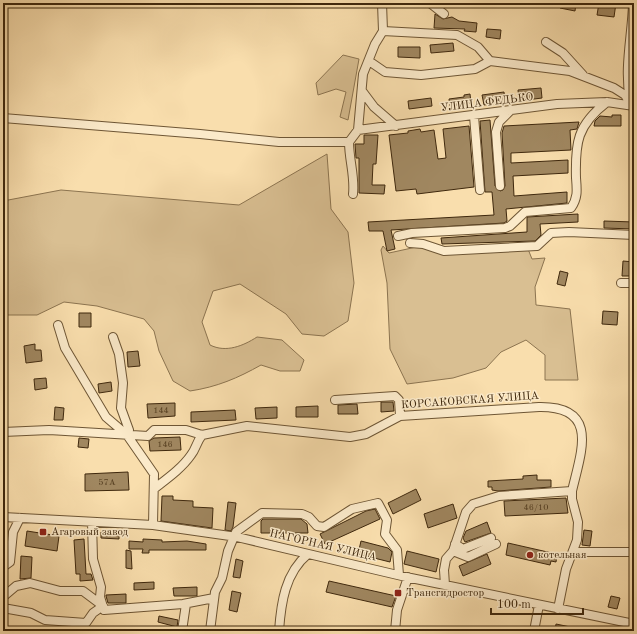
<svg xmlns="http://www.w3.org/2000/svg" width="637" height="634" viewBox="0 0 637 634" font-family="'Old Standard TT',serif">
  <style>
    .green { fill: #d9bf92; stroke: #8c7450 }
    .building { fill: #a08760; stroke: #3f280d }
    .lines { fill: none; stroke-linecap: round; stroke-linejoin: round }
    .minor-casing { stroke: #6e5635; stroke-width: 10 }
    .minor { stroke: #fbeaca; stroke-width: 8 }
    .poi-dot { fill: #8f2418; stroke: #fbeaca; stroke-width: 1.5 }
    .labels { text-anchor: middle; dominant-baseline: central; stroke-width: 3; stroke-linejoin: round; paint-order: stroke }
    .number-label { font-size: 9px; fill: #574022 }
    .street-label { font-size: 11px; fill: #3f280d; stroke: #fbeaca }
    .poi-label { font-size: 11px; fill: #3f280d; stroke: #fbeaca; text-anchor: start }
  </style>
  <rect width="100%" height="100%" fill="#f9dead"/>
  <filter id="stains"><feTurbulence type="fractalNoise" baseFrequency=".005" numOctaves="4"/><feColorMatrix values="0 0 0 0 .2 0 0 0 0 .09 0 0 0 0 .02 0 0 0 .5 -.17"/></filter>
  <radialGradient id="worn" r=".72"><stop offset=".6" stop-color="#630" stop-opacity="0"/><stop offset="1" stop-color="#630" stop-opacity=".3"/></radialGradient>
  <path class="green" d="M343,55L359,59L348,120L340,117L346,92L336,89L318,95L316,83Z
    M327,154L331,209L348,232L354,283L348,321L324,336L302,334L286,314L240,284L213,291L202,322L210,345C226,353 243,346 257,337L282,340L304,360L300,371H280L261,365C238,378 217,387 190,391L173,381L159,351L154,331L144,319L97,306L64,302L37,315H3V201L61,190L239,205Z
    M383,246L389,253L421,246L442,254L528,249L532,259L545,258L535,287L536,305L570,309L578,380H545V355L526,340L501,352L486,368L453,378L407,384L390,349L387,283L381,250Z"/>
  <path class="building" d="M561,3H576L575,11L560,8Z
    M599,3H616L614,17L597,15Z
    M435,14L443,19L452,17L459,21L477,23L476,32L464,31L465,29L434,28Z
    M487,29L501,30L500,39L486,37Z
    M453,43L454,51L431,53L430,45Z
    M398,47H420V58L398,57Z
    M541,88L542,98L519,101L518,90Z
    M504,92L505,102L484,105L482,95Z
    M470,94L471,103L450,106L449,99L464,97V95Z
    M431,98L432,106L409,109L408,101Z
    M612,115H621V126H594L595,121L600,116L612,117Z
    M490,120L495,186L500,191L503,190L505,186L502,133L504,126L579,122L577,129L570,130L571,150L511,153V163L568,160V173L513,176L514,196L567,192V203L506,209L507,221L504,223L391,230L395,249L387,251L383,231H369L368,222L494,215L492,192H485L480,121Z
    M469,126L474,187L417,194L416,189L396,191L389,135L408,133V131L420,129L421,132L434,130L438,159L446,158L443,129Z
    M364,135H378L376,164H373L372,185H385L384,194L359,193V158H356L355,144H364Z
    M578,214V222L540,224L541,235L535,241L442,244L441,238L527,232V217Z
    M604,221L634,222V229L604,228Z
    M623,261L634,262V276H622Z
    M560,271L568,273L565,286L557,284Z
    M603,311L618,312L617,325L602,324Z
    M79,313H91V327H79Z
    M35,344V350H41L42,361L26,363L24,346Z
    M138,351L140,366L128,367L127,352Z
    M46,378L47,388L35,390L34,379Z
    M111,382L112,391L99,393L98,384Z
    M381,402H393L394,411L381,412Z
    M175,403V416L148,418L147,404Z
    M357,404L358,414H338V405Z
    M318,406V417H296V407Z
    M55,407L64,408L63,420H54Z
    M277,407V418L256,419L255,408Z
    M235,410L236,420L191,422V412Z
    M180,437L181,450L150,451L149,441L154,438Z
    M79,438L89,439L88,448L78,447Z
    M128,472L129,490L85,491V474Z
    M537,475V480H551V487L498,491L492,490V487H488V481L523,479V476Z
    M416,489L421,500L393,514L388,503Z
    M162,496H173V500L193,501V507L213,508L212,528L161,521Z
    M566,498L568,513L505,516L504,501Z
    M228,502L236,503L233,527L231,531L225,530Z
    M453,504L457,518L428,528L424,514Z
    M375,509L380,519L325,544L320,534L366,511Z
    M263,519H301L307,524L308,533H261V521Z
    M487,522L491,533L465,542L463,538L466,531Z
    M584,530L592,531L590,546L582,545Z
    M27,531L59,536L57,551L25,546Z
    M101,532H119V539L101,538Z
    M84,539L86,574H91L93,580L80,581V574H76L74,540Z
    M143,539L162,540V542L187,541L206,544V550H149V553H142L143,549H129V541L143,542Z
    M361,541L388,548L392,552L390,562L358,554Z
    M508,543L552,553L557,555L556,562L551,561L550,565L506,555Z
    M126,550L131,551L132,569L126,568Z
    M407,551L439,559L436,572L404,564Z
    M487,554L491,564L463,576L459,566Z
    M21,556L32,557L31,578L20,579Z
    M236,559L243,561L240,578L233,577Z
    M329,581L396,596L392,607L326,592Z
    M154,582V589L134,590V583Z
    M197,587V596H174L173,588Z
    M232,591L241,593L237,612L229,610Z
    M126,594V603H108L106,596V595Z
    M611,596L620,598L617,609L608,607Z
    M159,616L178,620L177,627L158,622Z
    M556,624L580,629V631H555Z"/>
  <g class="lines">
    <g class="minor-casing">
      <path id="minor" d="M430,3L444,14
        M383,31L457,35L478,47L490,61
        M546,42L563,53L583,75
        M369,61L385,72L421,75L475,69L490,61L570,71L614,88L625,95L631,105
        M362,91L374,107L396,126
        M630,100C624,67 632,37 633,4L632,3
        M474,116L480,190
        M3,118L200,134L279,142H349
        M358,130L363,74L375,44L383,31L382,3
        M349,142L358,130L557,104L607,102L634,106
        M349,142C349,160 355,176 353,194
        M500,186L496,132L499,122L510,111
        M398,236L412,233L505,228L510,226L525,212L571,208C578,198 577,190 576,178C575,143 577,125 607,102
        M410,243L423,244L444,251L537,246L551,233L569,232L634,235
        M621,283H634
        M58,325L65,348L106,417L127,435L129,430L121,408L123,383L119,354L113,337
        M335,400L395,396L399,400L400,416
        M3,432L49,430L148,436L154,430H186L202,435
        M127,435L154,474L153,525
        M202,435L247,426L350,437L366,434L400,416L539,407C600,406 581,452 572,491V499L578,522L577,540L566,569L558,609
        M155,488C168,478 182,468 191,455C196,449 196,443 202,435
        M3,517L153,525L237,537L406,577L634,624
        M92,522L93,559L101,587L100,597L104,610L183,604L214,598
        M455,544L463,549L491,538
        M453,551L468,557L496,544
        M574,552H634
        M3,567L10,562L13,532L20,518
        M445,585L444,570L446,559L453,551L466,512L473,504L499,496L572,491
        M3,597L16,586L30,583L60,591H83L103,606L93,613L86,623L45,620L31,613L3,608
        M182,631L186,604
        M210,631L215,592L222,578L228,551L236,532L262,513L302,514L309,517L317,526L324,527L352,509L378,503L387,520L385,534L397,550L399,575
        M279,631C281,603 285,573 308,554
        M395,631L397,610L408,577
        M534,631L539,605"/>
    </g>
    <use href="#minor" class="minor"/>
  </g>
  <g class="poi-dot">
    <rect x="39" y="528" width="8" height="8" rx="2"/>
    <circle cx="530" cy="555" r="4"/>
    <rect x="394" y="589" width="8" height="8" rx="2"/>
  </g>
  <g class="labels">
    <g class="number-label">
      <text x="161" y="410">144</text>
      <text x="165" y="444">146</text>
      <text x="107" y="482">57А</text>
      <text x="536" y="507">46/10</text>
    </g>
    <g class="street-label">
      <text transform="translate(487 103) rotate(-7)">УЛИЦА ФЕДЬКО</text>
      <text transform="translate(470 401) rotate(-4)">КОРСАКОВСКАЯ УЛИЦА</text>
      <text transform="translate(323 546) rotate(13)">НАГОРНАЯ УЛИЦА</text>
    </g>
    <g class="poi-label">
      <text x="51" y="532">Агаровый завод</text>
      <text x="538" y="555">котельная</text>
      <text x="406" y="593">Трансгидростор</text>
    </g>
  </g>
  <rect width="637" height="634" fill="none" stroke="#f9dead" stroke-width="16"/>
  <rect x="4" y="4" width="629" height="626" fill="none" stroke="#3f280d" stroke-width="2"/>
  <rect x="8" y="8" width="621" height="618" fill="none" stroke="#3f280d"/>
  <path d="M491 608v6h92v-6" fill="none" stroke="#3f280d" stroke-width="2"/>
  <text x="497" y="608" font-size="12" fill="#3f280d" stroke="#fbeaca" stroke-width="3" paint-order="stroke">100 m</text>
  <rect width="100%" height="100%" filter="url(#stains)"/>
  <rect width="100%" height="100%" fill="url(#worn)"/>
</svg>
